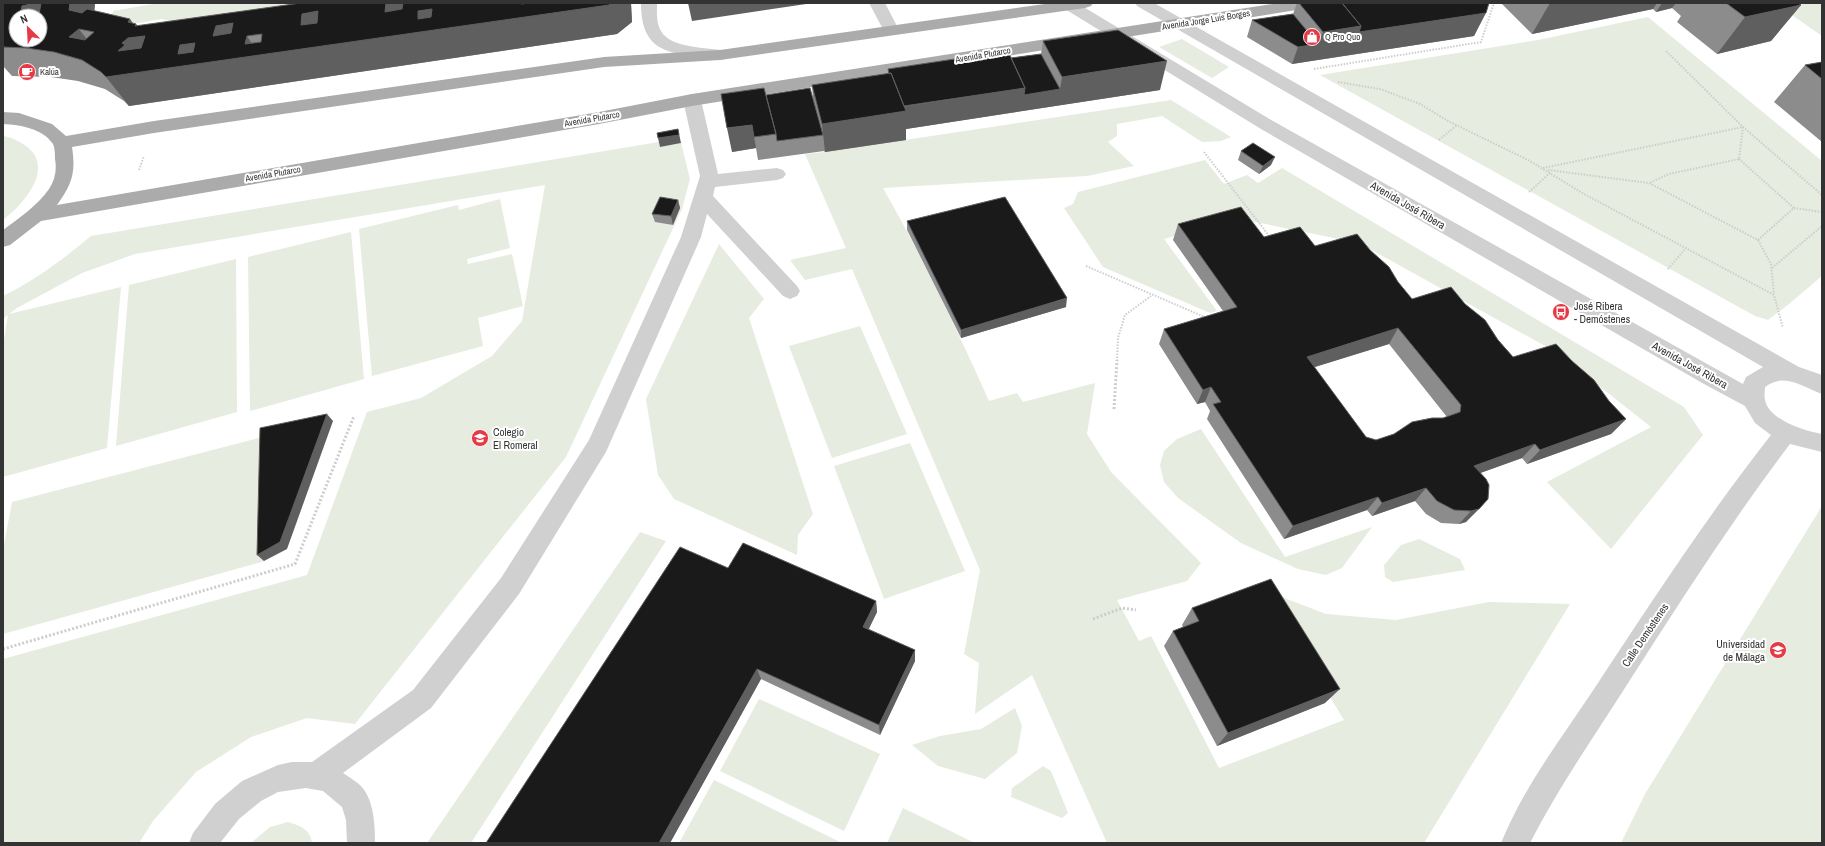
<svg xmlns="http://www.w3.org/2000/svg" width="1825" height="846" viewBox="0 0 1825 846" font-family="'Archivo Narrow',sans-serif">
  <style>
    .green { fill: #e6ecdf }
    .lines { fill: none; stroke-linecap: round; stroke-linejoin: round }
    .path-far1 { stroke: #cdcdcd; stroke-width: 2; stroke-dasharray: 1.5 1.5; stroke-linecap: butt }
    .path { stroke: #cdcdcd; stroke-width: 3; stroke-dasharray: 2 2; stroke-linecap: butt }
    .minor { fill: #d0d0d0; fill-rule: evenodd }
    .major { fill: #ababab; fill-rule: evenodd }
    .wall { fill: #8c8c8c; fill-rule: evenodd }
    .shaded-wall { fill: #5f5f5f }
    .building { fill: #1a1a1a; stroke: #5f5f5f; fill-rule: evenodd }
    .labels { text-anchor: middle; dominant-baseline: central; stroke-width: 4; stroke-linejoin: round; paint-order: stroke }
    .far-street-label { font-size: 9px; fill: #333; stroke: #fff }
    .far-poi-label { font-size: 9px; fill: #333; stroke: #fff; text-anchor: start }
    .street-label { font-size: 11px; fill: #333; stroke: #fff }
    .poi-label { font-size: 11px; fill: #333; stroke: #fff; text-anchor: start }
  </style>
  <rect width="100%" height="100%" fill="#fff"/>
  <path class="green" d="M159,3H318L190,26L162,19L110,28L113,11Z
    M1792,3H1822V36L1779,6Z
    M1648,17L1822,161V276L1789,304L1768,320L1755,316L1320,75L1538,40Z
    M1182,39L1229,67L1212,78L1159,47Z
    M1171,100L1231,137L1221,141L1202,142L1162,116L1117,124V136L1108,142L1134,166L1087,176L883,188C922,257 957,329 989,401L1017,393L1023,402L1095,383L1087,434L1111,472L1201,563L1187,581L1117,600L1139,641L1151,636L1219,768L1344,720L1266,591L1326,614L1396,620L1489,602L1570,604L1424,843H1107L1032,675L975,714L979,663L964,654L980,570L852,269L805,280L790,260L846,248L805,154L825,152Z
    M3,136C11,137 19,141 26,146C56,168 23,205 3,220Z
    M659,142L660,147L681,143L690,179L682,209L566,457L355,724L307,718L251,737L196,772L153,821L139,843H3V659L307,575L367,412L421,398L492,356L522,321L545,185L135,254L82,273L17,308L9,314L121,287L107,448L3,477V346L8,315L3,319V296C36,280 63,259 91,236Z
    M1205,160L1224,184L1247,175L1258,183L1282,168L1684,407L1703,435L1611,549L1547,482L1651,427L1556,352L1359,243L1236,218L1164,239L1217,311L1210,313L1103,267L1064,208L1073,204L1078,192Z
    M500,199L510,248L467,259L468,264L512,254L523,306L478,318L483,346L372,376L359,229L458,205L459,210Z
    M351,232L364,379L250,411L248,257Z
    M719,244L764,299L749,318L813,514L798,535L797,555L674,499L658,475L646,399Z
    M236,259L237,412L116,446L129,285Z
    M860,326L907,434L832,458L789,346Z
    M1201,429L1285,557L1372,527L1342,568L1326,575L1298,569L1241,543L1178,498L1164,482L1160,465L1164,451L1177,439Z
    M267,436L265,561L3,634V550L12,502Z
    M910,443L965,571L884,599L834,466Z
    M1822,506V843H1621L1645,794Z
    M640,532L666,541L471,843H427Z
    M1419,539L1460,559L1465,570L1393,582L1385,577L1384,565L1401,545Z
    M759,699L880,754L844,831L720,771Z
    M1015,708L1022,726L1017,753L985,779L938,766L912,745L940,736L981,729Z
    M1043,766L1051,771L1068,813L1062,818L1011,797L1012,788Z
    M714,780L842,843H679Z
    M903,808L975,843H887Z
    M288,822C301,826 310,829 312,843H251L270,827Z"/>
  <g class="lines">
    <path class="path-far1" d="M1666,51L1743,127L1822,195
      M1314,69L1481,42L1494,3
      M1338,82L1380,89L1420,104L1448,121L1528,160L1584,194L1774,295L1783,328
      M1439,140L1457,125
      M1204,152L1270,237
      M1739,159L1794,208
      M1543,168L1743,127L1739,159L1669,174L1649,183
      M139,170L144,156
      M1548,170L1649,183L1758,240L1771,264L1774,294
      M1529,192L1551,172
      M1758,240L1794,208L1822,212
      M1086,266L1207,318
      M1772,268L1822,226
      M1668,269L1686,248
      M1117,361L1118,338L1125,315L1151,296"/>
    <path class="path" d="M1114,409L1117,360
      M1093,619L1122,608L1136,610
      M3,649L295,564L354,416"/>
    <path class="minor" d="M641,3H657C657,12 656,23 661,31C671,49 708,47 726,51L728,55L726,59C716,61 705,59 695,57C658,52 641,43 641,3Z
      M869,3H885L899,30L897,33L891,35L885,33Z
      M1058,3H1077L1273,121L1743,384L1746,377L1763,367L1137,6L1135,3H1154L1799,367L1822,375V394C1802,387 1785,372 1765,387C1765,391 1764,396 1765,400C1769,420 1804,431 1822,434V452L1790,444C1733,519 1681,600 1630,680C1596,734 1559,786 1530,843H1501C1524,786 1563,736 1596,686C1652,601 1708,515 1771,435L1755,423L1745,406L1704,384L1261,129L1060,6Z
      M692,94L698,96L701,100L718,174L777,168L783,170L786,174L783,178L777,180L715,187L713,196L797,286L800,291L797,296L790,299L783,296L707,214L701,237L606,452L519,594L431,708L343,773C349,777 356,781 361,786C374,800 375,825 375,843H347L346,820L342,807L323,791L306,788L278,792L261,801L239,819L220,843H189L193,833L215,804L242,781L278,765L292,762H312L413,690L501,578L589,440L681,237L700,176L683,100L686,96Z"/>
    <path class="major" d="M1052,3H1093L1091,6L1085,8L720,60L604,67L154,133L72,147C76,173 72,184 57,205L599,112L692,94L1279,3H1317L1315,6L1309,8L692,106L599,124L41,221L10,245L3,247V230C19,218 37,206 49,189C55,180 57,170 55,159C55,155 55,148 53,144C42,128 20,125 3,124V112L19,113L52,124L66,136L154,121L604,57L720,50Z"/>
  </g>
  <path class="wall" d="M3,3H95L94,11L136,24L137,26L301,3H631L632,22L617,34L129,106L124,101L105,89L78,81L51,77L12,76L3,66Z
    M1297,3H1489L1474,36L1292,64L1247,37L1252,20L1293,14Z
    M1501,3H1798L1801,5L1771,41L1717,54L1677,22L1681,16L1672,8L1656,12L1653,9L1532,34Z
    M1043,41L1160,90L906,129V140L825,152L824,151L758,160L756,148L732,152L766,95L813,98L812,85L888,74V69L1011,58L1041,54Z
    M1822,62V142L1774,102L1805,65Z
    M1241,151L1271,165L1259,174L1238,160Z
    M678,200L680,208L673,225L655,222L652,214Z
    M907,221L1066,307L961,338L907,230Z
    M1178,224L1264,237L1315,246L1398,282L1412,299L1498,340L1513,357L1609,401L1626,419L1611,434L1527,464L1522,458L1480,473L1489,485L1466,522L1459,524L1441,523L1426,514L1415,501L1372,516L1367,510L1284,539L1207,419L1210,411L1205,402L1197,404L1159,344L1164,329L1223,311L1173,240ZM1389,344L1447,417L1376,440L1366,437L1314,367Z
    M728,568L876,601L877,612L869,629L915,650V661L880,735L761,679L670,843H486Z
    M1192,608L1325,703L1217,746L1164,646L1173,631L1183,627L1182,625Z"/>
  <path class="shaded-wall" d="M35,3H42L40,16H20L22,6Z
    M70,3H95L93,32L69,10Z
    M386,3H405L418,19V11L432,9L521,3H631L632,22L617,34L129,106L106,77L122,43L128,22L130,19L142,36L135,26L136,24L144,36L178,54L180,45L213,36L216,26L233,23L247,36L259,55L301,25L302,14L318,11L385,12Z
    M688,3H813L692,21Z
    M1550,3H1657L1653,9L1532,34Z
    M1662,3H1676L1672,8L1656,12Z
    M1801,5L1771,41L1717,54L1745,17Z
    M1486,13L1474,36L1311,61L1323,32L1361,26Z
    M79,29L102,59L69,37Z
    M1318,44L1311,61L1292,64L1298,47Z
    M1167,61L1160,90L906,129V140L825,152L822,124L901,107L1025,88L1060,89L1062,77Z
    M752,125L756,148L732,152L727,128Z
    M678,129L681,143L660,147L658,138Z
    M1275,157L1271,165L1259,174L1263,166Z
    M678,200L680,208L673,225L671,216Z
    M1067,298L1066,307L961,338V330Z
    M1398,328L1389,344L1299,372L1307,357Z
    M1211,387L1205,402L1197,404L1203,390Z
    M327,414L333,421L287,549L264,561L257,555Z
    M1626,419L1611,434L1527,464L1540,450Z
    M1535,444L1522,458L1461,480L1474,466Z
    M1426,488L1415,501L1372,516L1382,503Z
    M1378,497L1367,510L1284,539L1293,526Z
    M1479,509L1466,522L1459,524L1471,511Z
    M876,601L877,612L864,638L863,627Z
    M915,650V661L880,735L879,725Z
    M757,669L761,679L670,843H659Z
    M1340,689L1325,703L1217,746L1228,733Z"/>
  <path class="building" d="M3,3H35L22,6L20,16H16V40H40V16H35L39,15L41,3H70L69,10L82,13L87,9L130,19L128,22L136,24L135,26L301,3H386L385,12L402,9L403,3H521V4L530,3H611L609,5L106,77L101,72L82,60L54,52L26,48L3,47ZM432,9L431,17L418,19V11ZM318,11L317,23L301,25L302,14ZM233,23L231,33L213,36L216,26ZM79,29L94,32L85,40L69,37ZM262,34L261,42L245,44L247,36ZM145,36L141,48L118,51L125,45L122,43L128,38ZM195,43L193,52L178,54L180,45Z
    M1299,3H1342L1361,26L1323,32Z
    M1342,3H1489L1486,13L1359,32L1361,26Z
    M1726,3H1798L1801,5L1745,17Z
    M1293,14L1318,44L1298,47L1252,20Z
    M1118,30L1167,61L1062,77L1043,41Z
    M1008,51L1025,88L904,106L891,73L889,74L888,69Z
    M1041,54L1060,89L1024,95L1025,88L1011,58Z
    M1822,62V79L1805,65Z
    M891,73L906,111L822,124L812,85Z
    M764,88L776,134L754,137L752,125L727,128L721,94Z
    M810,88L823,135L777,141L776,134L766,95Z
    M678,129L679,135L658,138L657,133Z
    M1253,143L1275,157L1263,166L1241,151Z
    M660,197L678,200L671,216L652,214Z
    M1005,197L1067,298L961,330L907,221Z
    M1241,207L1264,237L1300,227L1315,246L1357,234L1370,250L1389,267L1398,282L1412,299L1451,287L1465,304L1485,320L1498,340L1513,357L1556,344L1572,361L1594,380L1609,401L1626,419L1540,450L1535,444L1474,466L1486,479L1489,485L1488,499L1479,509L1471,511L1454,510L1437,501L1426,488L1382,503L1378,497L1293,526L1213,404L1221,402L1211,387L1203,390L1164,329L1237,307L1178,224ZM1398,328L1461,405L1460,412L1443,418H1432L1412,422L1394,434L1376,440L1366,437L1307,357Z
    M327,414L280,542L257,555L260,428Z
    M743,543L876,601L863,627L915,650L879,725L757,669L659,843H486L680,547L728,568Z
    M1271,579L1340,689L1228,733L1173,631L1199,621L1192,608Z"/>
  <defs>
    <g id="shop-disc" transform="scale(0.9)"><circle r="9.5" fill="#e63946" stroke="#fff"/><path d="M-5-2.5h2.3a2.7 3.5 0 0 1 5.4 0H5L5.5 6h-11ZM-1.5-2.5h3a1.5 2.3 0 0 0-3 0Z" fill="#fff"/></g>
    <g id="cafe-disc" transform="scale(0.9)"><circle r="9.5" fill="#e63946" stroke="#fff"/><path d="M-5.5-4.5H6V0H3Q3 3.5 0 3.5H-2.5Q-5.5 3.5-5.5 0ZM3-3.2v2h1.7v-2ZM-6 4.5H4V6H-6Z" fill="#fff"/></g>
    <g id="bus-disc" transform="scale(0.9)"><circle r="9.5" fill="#e63946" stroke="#fff"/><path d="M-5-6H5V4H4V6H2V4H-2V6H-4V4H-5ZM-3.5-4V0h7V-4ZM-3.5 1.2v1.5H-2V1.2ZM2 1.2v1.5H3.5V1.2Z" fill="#fff"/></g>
    <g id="school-disc" transform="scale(0.9)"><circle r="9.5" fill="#e63946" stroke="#fff"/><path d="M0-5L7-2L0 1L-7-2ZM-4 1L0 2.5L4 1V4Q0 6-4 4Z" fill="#fff"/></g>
    <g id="university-disc" transform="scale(0.9)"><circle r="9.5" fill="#e63946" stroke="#fff"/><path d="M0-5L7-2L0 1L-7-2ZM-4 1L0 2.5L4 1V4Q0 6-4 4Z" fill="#fff"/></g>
  </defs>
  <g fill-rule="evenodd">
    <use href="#shop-disc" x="1312" y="37"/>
    <use href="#cafe-disc" x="27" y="72"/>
    <use href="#bus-disc" x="1561" y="312"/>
    <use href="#school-disc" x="480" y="438"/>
    <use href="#university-disc" x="1778" y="650"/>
  </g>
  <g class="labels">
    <g class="far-street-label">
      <text transform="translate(1206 20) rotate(-9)">Avenida Jorge Luis Borges</text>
      <text transform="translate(983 55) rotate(-10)">Avenida Plutarco</text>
      <text transform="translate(592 119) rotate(-10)">Avenida Plutarco</text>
      <text transform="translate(273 174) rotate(-10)">Avenida Plutarco</text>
    </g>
    <g class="far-poi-label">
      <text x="1325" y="37">Q Pro Quo</text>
      <text x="40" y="72">Kalúa</text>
    </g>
    <g class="street-label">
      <text transform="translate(1408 205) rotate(30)">Avenida José Ribera</text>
      <text transform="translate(1690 365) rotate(29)">Avenida José Ribera</text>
      <text transform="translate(1645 635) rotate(-56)">Calle Demóstenes</text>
    </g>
    <g class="poi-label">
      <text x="1574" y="306">José Ribera<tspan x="1574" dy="13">- Demóstenes</tspan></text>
      <text x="493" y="432">Colegio<tspan x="493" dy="13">El Romeral</tspan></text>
      <text x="1765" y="644" text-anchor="end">Universidad<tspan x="1765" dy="13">de Málaga</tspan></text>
    </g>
  </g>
  <rect width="1825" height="846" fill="none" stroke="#333333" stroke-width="8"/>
  <g transform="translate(28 28) rotate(336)"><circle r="19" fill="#ffffff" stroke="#adadad"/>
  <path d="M0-3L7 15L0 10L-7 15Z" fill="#e63946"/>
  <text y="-6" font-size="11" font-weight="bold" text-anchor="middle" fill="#333333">N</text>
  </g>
</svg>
